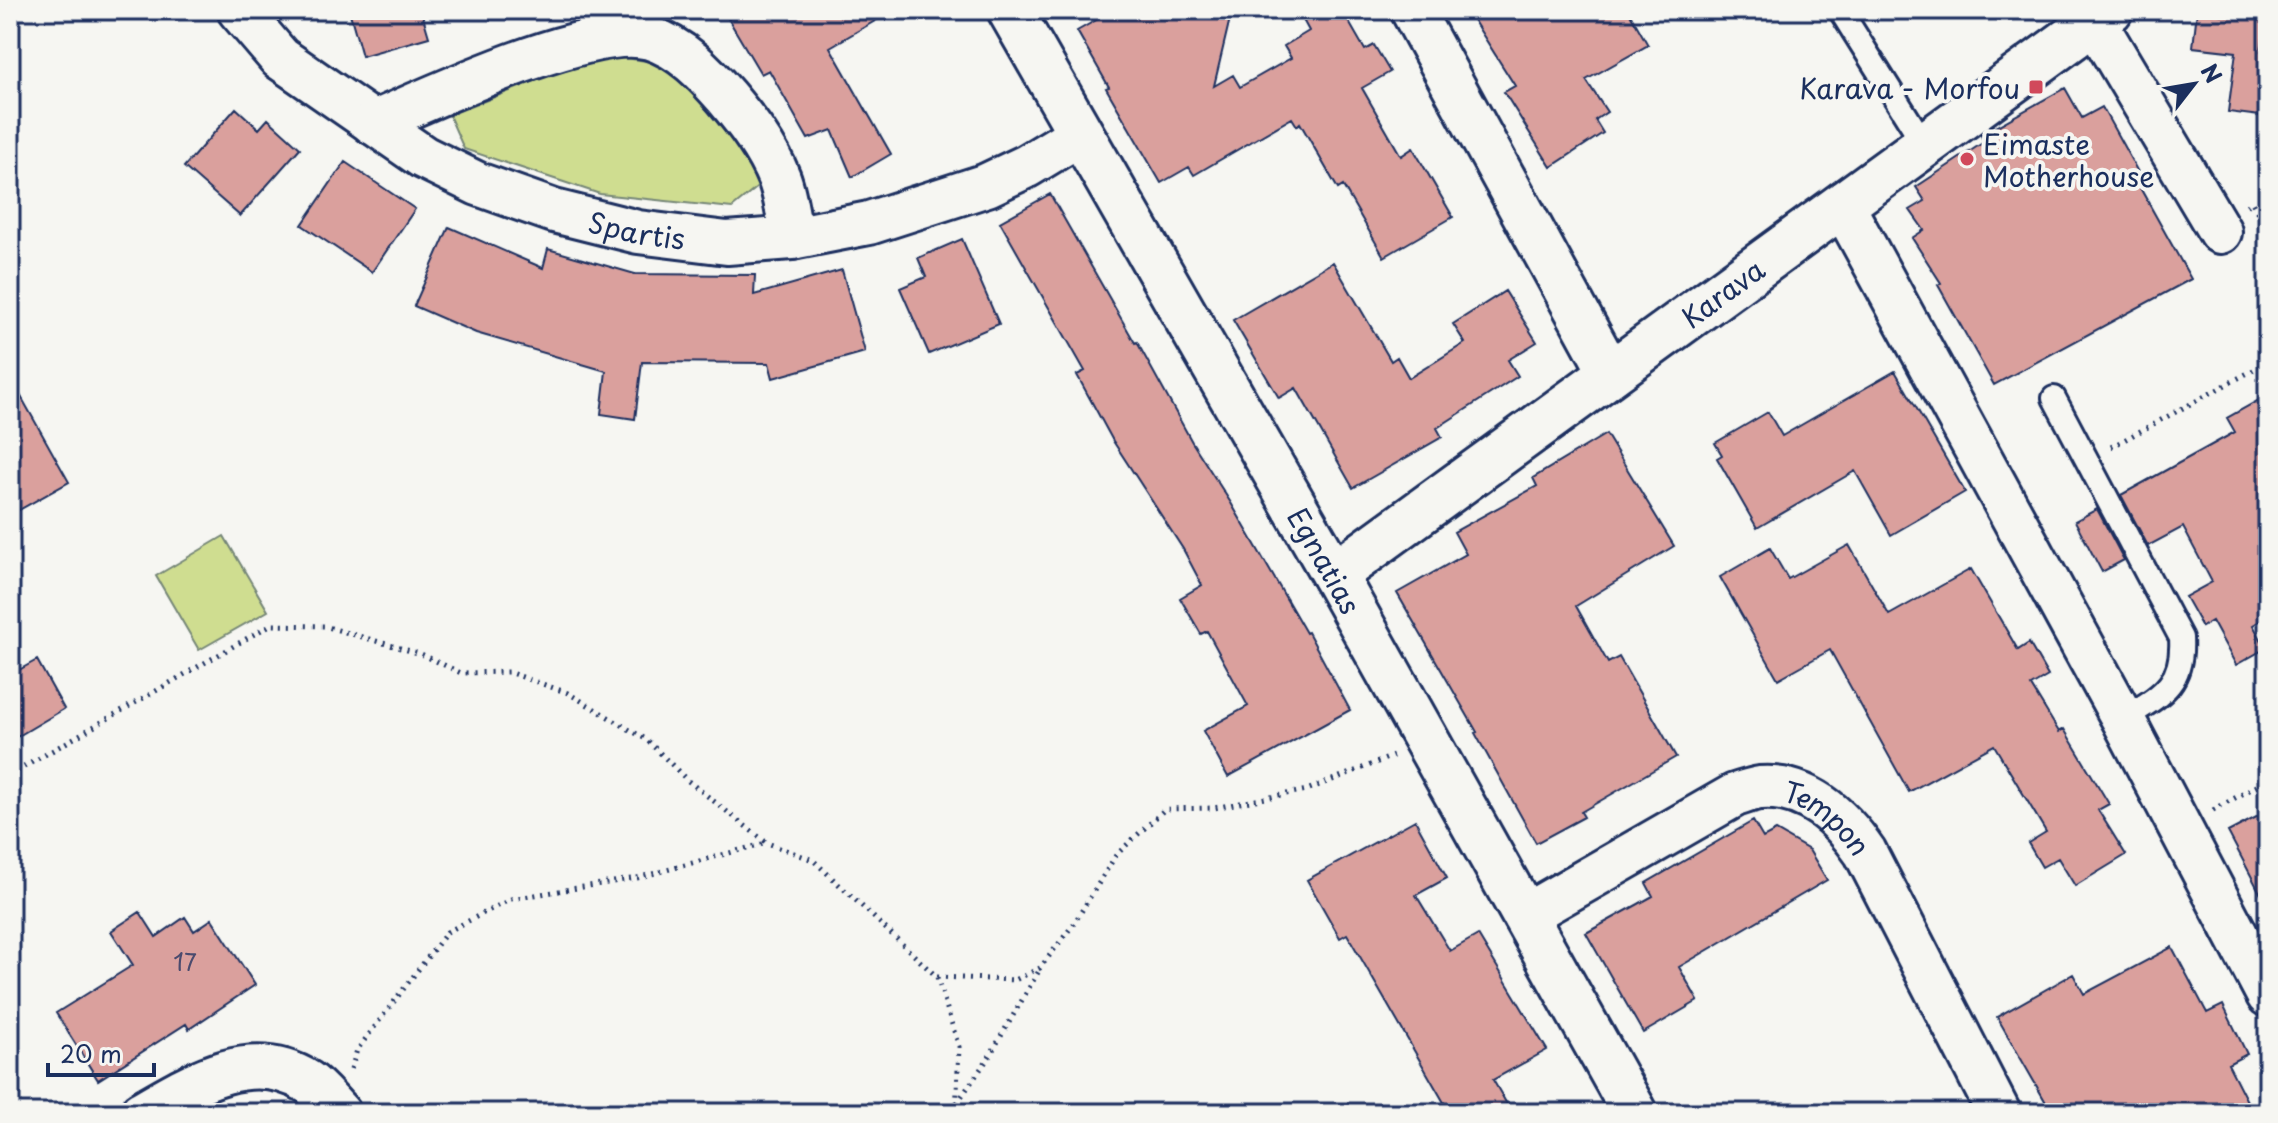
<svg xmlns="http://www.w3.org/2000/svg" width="2278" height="1123" viewBox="0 0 2278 1123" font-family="'Playpen Sans',sans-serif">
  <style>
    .green { fill: #cfdd90; stroke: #758677; stroke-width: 2 }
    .building { fill: #daa09d; stroke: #1b2f5e; stroke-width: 2 }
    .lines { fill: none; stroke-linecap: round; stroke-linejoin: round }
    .lane-casing { stroke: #1b2f5e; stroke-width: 28 }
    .street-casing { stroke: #1b2f5e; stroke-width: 48 }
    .secondary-casing { stroke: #1b2f5e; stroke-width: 50 }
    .path { stroke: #1b2f5e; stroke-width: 5; stroke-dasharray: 2 6; stroke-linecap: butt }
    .lane { stroke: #f6f6f2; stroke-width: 22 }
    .street { stroke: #f6f6f2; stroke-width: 42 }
    .secondary { stroke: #f6f6f2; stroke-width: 44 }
    .poi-dot { fill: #d1495b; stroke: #f6f6f2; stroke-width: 3 }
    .labels { text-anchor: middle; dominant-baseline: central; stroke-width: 8; stroke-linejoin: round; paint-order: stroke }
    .number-label { font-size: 24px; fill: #4b4b6e }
    .poi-label { font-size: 28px; fill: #1b2f5e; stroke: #f6f6f2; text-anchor: end }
    .street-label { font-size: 28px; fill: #1b2f5e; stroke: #f6f6f2 }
  </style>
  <rect width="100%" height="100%" fill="#f6f6f2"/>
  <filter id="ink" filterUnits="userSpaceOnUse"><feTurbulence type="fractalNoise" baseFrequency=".0125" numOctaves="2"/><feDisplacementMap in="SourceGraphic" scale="16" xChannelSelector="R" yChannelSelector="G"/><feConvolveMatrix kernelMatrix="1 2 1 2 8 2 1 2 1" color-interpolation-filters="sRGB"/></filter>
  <g filter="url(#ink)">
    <path class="green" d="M601,55L670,64L765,181L732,208L600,194L464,149L449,115Z
      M224,536L268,611L199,650L156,576Z"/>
    <path class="building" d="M349,10H421L429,37L362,56Z
      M723,10H894L830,47L891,154L852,177L832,130L808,139L769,70L761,74Z
      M1114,10H1232L1214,86L1233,75L1240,87L1291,58L1284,46L1309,31L1303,20L1321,10H1342L1365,50L1374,45L1390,72L1362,88L1401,156L1413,148L1453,217L1384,257L1343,186L1338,189L1300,123L1297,126L1292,118L1194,175L1189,167L1161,183L1106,88L1109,87L1077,31Z
      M1467,10H1628L1648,45L1586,80L1607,112L1595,120L1603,133L1551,167L1504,92L1515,86Z
      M2233,10H2267L2261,51H2268V117L2228,112L2236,52L2193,47L2197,11L2232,16Z
      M2065,88L2082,118L2102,107L2139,174L2134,177L2191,279L1994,385L1938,285L1941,283L1912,238L1924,230L1910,210L1925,201L1916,187L1984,142L1981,135Z
      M236,108L259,129L268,119L300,148L240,216L184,167Z
      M345,162L415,209L372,272L302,225Z
      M1050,194L1135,343L1137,342L1192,442L1231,503L1306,633L1308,632L1350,710L1228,777L1203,731L1248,706L1207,631L1201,634L1180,598L1202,585L1183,549L1113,441L1077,375L1085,371L1000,222Z
      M449,227L543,268L548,249L635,274L755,275L754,295L842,270L865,352L773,378L769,363L642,362L635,419L601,414L606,371L476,333L414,306Z
      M962,239L999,324L929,354L900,288L926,277L918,258Z
      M1333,262L1391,361L1397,357L1409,378L1465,343L1453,324L1505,291L1537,342L1508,360L1518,376L1437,428L1442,437L1353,488L1296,388L1279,398L1233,320Z
      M1895,371L1965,492L1891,535L1855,471L1757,528L1717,458L1722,455L1715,443L1768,412L1782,436Z
      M10,377L69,482L10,515Z
      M2268,395V616L2253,625L2266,648L2236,665L2212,621L2202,627L2185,597L2212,582L2183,527L2148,546L2121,495L2235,432L2227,418Z
      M1606,434L1674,546L1576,606L1608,663L1619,657L1676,757L1581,812L1584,817L1536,843L1475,733L1477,732L1397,593L1466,554L1454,532L1537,486L1533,478Z
      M2097,509L2124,560L2102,572L2075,521Z
      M1849,545L1889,615L1971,569L2018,650L2029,643L2048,676L2031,686L2059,732L2064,729L2109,804L2098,810L2126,855L2075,886L2058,858L2042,867L2028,843L2046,832L1994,745L1909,792L1830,650L1778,679L1720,577L1770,548L1788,579Z
      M37,660L64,709L10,741V675Z
      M2268,811V908L2228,832Z
      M1415,820L1447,878L1416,895L1450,951L1478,935L1547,1050L1493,1080L1512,1113H1450L1347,934L1340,938L1307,880Z
      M1753,821L1763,838L1776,831L1809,850L1827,880L1679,967L1698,1001L1643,1033L1586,933L1653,896L1646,883Z
      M140,912L156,937L185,917L194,931L212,919L255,985L189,1029L186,1024L98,1080L56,1013L133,965L111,931Z
      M2172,947L2207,1013L2223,1005L2247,1054L2228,1064L2253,1113H2052L1997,1017L2073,974L2084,994Z"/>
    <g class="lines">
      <g class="lane-casing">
        <path id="lane" d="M1840,10L1924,144
          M2054,398L2181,638C2184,686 2159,696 2123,719"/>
      </g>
      <g class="street-casing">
        <g id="street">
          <path id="s1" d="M239,10L280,58L423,157L478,184L554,211L638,232L727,243L792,238L869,223L987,185L1027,166L1080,134"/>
          <path d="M1412,10L1611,374"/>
          <path d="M2095,22L2220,232"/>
          <path d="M373,123C431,98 592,22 650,38C682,48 705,73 726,97C747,122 767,148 779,178C786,196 788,218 792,238"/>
          <path d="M1843,206L2123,719L2268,995"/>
          <path id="s2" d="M1524,916L1735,795C1742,793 1752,789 1760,788C1806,784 1841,817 1865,852L1999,1113"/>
          <path d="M141,1113C191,1084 251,1046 308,1082C319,1089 329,1103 339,1113"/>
        </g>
      </g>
      <g class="secondary-casing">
        <g id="secondary">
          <path id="s3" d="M1010,10L1334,575L1635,1113"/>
          <path id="s4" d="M1334,575L2110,10"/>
        </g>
      </g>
      <path class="path" d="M2247,206L2252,202L2268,232
        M2111,447L2268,362
        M10,775L270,625L324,626L421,654L461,673L508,672L568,693L647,740L687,780L767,843L813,860L937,977L959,1047L956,1113
        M2213,810L2268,780
        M937,977L1015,980L1040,968L1073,925L1116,855L1165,809L1214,808L1307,790L1393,756
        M351,1069L357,1050L447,932L511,899L637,878L766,843
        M957,1103L989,1057L1040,969"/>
      <use href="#lane" class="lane"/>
      <use href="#street" class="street"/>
      <use href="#secondary" class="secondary"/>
    </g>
  </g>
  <g class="poi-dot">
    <rect x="2028" y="79" width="16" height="16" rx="4"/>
    <circle cx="1967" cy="159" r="8"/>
  </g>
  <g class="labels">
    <g class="number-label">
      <text x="185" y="961">17</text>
    </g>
    <g class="poi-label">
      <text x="2020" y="87">Karava - Morfou</text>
      <text x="1983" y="143" text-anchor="start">Eimaste<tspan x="1983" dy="32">Motherhouse</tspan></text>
    </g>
    <g class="street-label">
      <text stroke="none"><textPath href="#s1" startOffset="464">Spartis</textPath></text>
      <text stroke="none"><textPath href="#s4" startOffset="480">Karava</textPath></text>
      <text stroke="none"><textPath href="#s3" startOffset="634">Egnatias</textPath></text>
      <text stroke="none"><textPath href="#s2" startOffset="346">Tempon</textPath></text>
    </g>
  </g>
  <rect width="2278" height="1123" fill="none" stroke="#f6f6f2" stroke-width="40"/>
  <rect x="20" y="20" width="2238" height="1083" fill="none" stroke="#1b2f5e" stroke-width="3" filter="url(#ink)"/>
  <g transform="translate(2194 84) rotate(59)" stroke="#f6f6f2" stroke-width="6" paint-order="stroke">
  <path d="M0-6L14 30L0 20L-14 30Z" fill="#1b2f5e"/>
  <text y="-12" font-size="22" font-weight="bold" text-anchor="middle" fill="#1b2f5e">N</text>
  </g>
  <path d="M48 1063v12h106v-12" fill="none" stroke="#1b2f5e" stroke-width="4"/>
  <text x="60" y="1063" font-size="24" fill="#1b2f5e" stroke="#f6f6f2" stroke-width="6" paint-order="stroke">20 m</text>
</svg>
